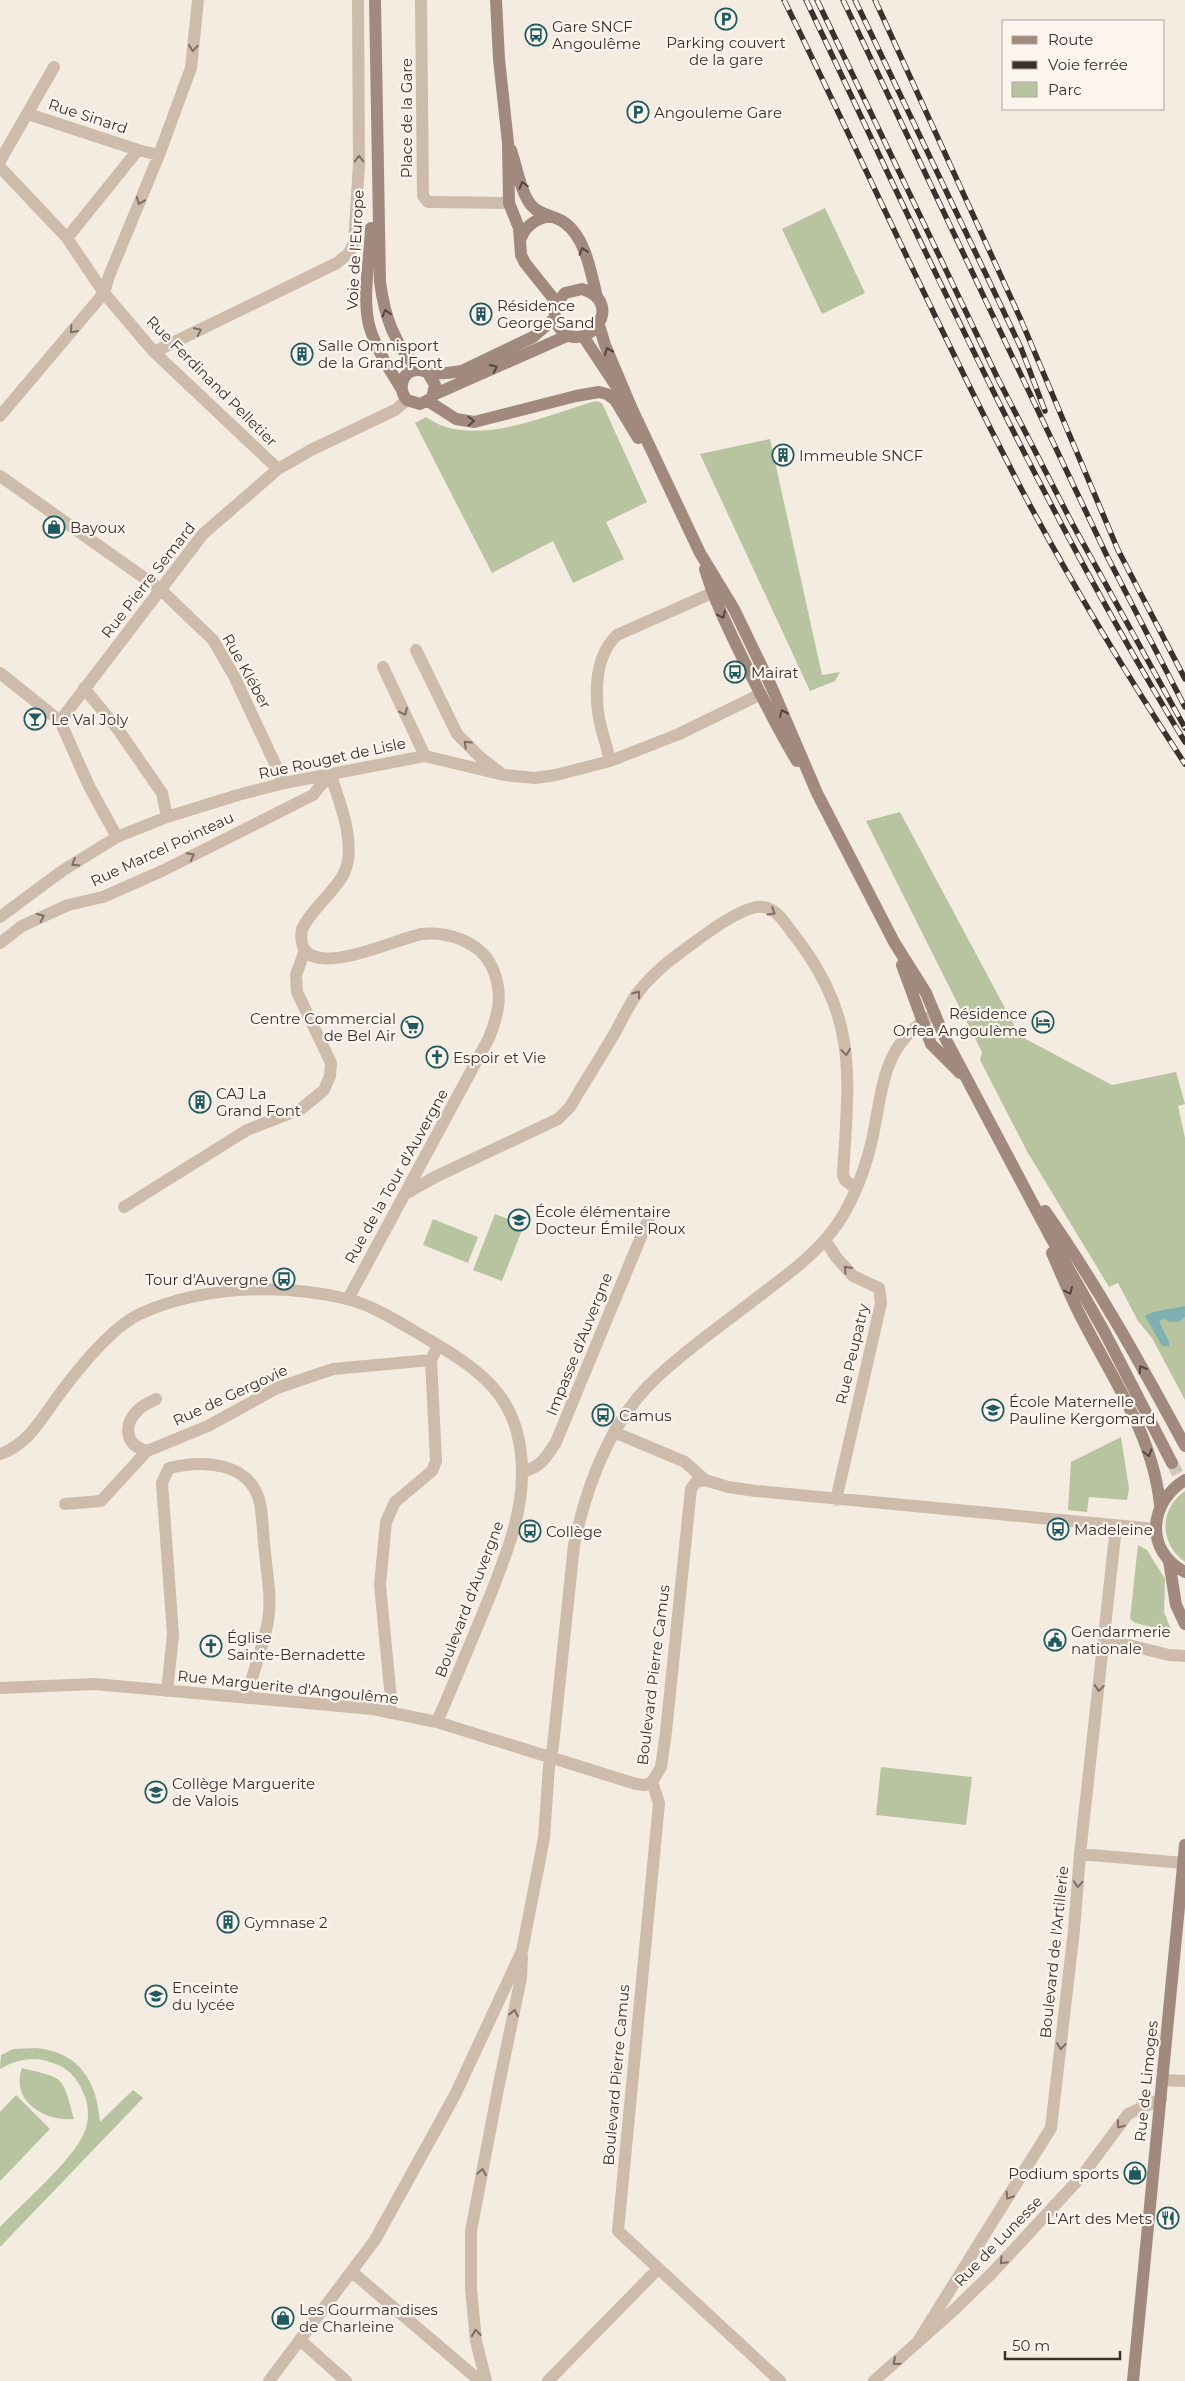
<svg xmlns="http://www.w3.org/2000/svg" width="1185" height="2381" viewBox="0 0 1185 2381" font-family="Montserrat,sans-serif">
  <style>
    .green { fill: #b8c4a0 }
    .water { fill: #7fb0b2 }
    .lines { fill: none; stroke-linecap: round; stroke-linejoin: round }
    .secondary-tunnel { stroke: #cfc6bd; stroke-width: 12; stroke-dasharray: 12 6; stroke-linecap: butt }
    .minor { stroke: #cdbbac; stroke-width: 12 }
    .tertiary { stroke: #cdbbac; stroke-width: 12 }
    .secondary { stroke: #a18a7d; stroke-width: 12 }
    .rail-casing { stroke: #3b302b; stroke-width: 5.5 }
    .rail { stroke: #fbf5ee; stroke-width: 4; stroke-dasharray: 11; stroke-linecap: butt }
    .oneway { stroke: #7d6f65 }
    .oneway2 { stroke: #544640 }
    .labels { text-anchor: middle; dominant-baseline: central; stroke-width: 4.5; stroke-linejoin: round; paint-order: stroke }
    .poi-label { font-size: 15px; fill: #3b302b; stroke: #fbf5ee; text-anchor: start }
    .street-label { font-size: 15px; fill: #3b302b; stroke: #fbf5ee }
  </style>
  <rect width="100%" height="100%" fill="#f4ebe1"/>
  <path class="green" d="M825,208L865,293L822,314L782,229Z
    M596,401L602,403L647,502L606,522L624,559L573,583L553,541L492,573L415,423L426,417C431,420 437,424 443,426C490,442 550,414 596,401Z
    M770,439L822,675L840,672L835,681L810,691L700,454Z
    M900,812L1020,1036L1112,1085L1176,1072L1185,1104L1178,1106L1185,1138V1400L1152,1338L1138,1321L1118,1283L1109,1287L1028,1153L980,1060L982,1052L866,821Z
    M495,1214L524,1225L502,1281L473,1270Z
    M433,1219L478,1237L468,1263L423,1245Z
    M1121,1437L1129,1489L1127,1500L1089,1497L1087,1512L1068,1510L1071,1462Z
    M1185,1491V1562C1159,1543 1159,1509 1185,1491Z
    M1138,1545L1147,1550L1165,1579L1164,1612L1172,1632L1135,1623L1130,1619Z
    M881,1767L972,1777L966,1825L876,1815Z
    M36,2048C79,2052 97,2081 100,2122L133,2090L143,2098L0,2247V2227C22,2204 73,2160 84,2133C90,2120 89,2104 83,2092C78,2080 70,2070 58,2065C37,2055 19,2058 0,2069L1,2055L13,2049Z
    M22,2068C66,2079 62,2075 74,2119C45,2122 10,2101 22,2068Z
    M16,2095L50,2129L0,2181V2112Z"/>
  <path class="water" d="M1185,1306V1317L1179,1322H1170L1164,1319L1159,1321L1169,1342V1346H1162L1145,1316L1153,1312Z"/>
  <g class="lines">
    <path class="secondary-tunnel" d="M1172,1463L1185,1487"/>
    <path class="minor" d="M421,0L423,196L428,202H434L509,203
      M28,114L138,150
      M0,161L54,67
      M0,167L67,238L104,293L154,352L278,469
      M67,238L138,150L159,155
      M154,352L337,263L349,253L354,243L359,164L358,0
      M0,416L104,293L109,276L159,155L191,68L198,0
      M0,476L160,589L213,640L234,676L284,783
      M416,650L457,734L481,758L502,774
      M383,667L425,756
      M84,688L119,731L162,793L167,817
      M60,721L89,786L117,837
      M610,761C607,745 600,729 598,712C595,686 597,654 617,635L712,593
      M330,774C340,802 359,850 342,877C330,896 312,909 302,929C292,990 396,938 422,934C448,931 479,942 491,965C504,991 499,1013 489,1038L348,1299
      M0,917L62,871L117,837L167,817L238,795L284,783L425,756L504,775L535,778L556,775L610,761L679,734L761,694
      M0,943L22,926L68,905L103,897L162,871L313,795L330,774
      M407,1193L435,1177L558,1119L570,1107C584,1083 599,1060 613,1036C622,1021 629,1003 640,990C657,968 681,952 703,936C718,925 738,911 756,907C773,904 783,920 791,931C859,1017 849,1072 843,1175L845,1180L855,1188
      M124,1207L247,1130L301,1109L324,1090L330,1076L331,1063L297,992L296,975L305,950
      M825,1240L836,1257L853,1276L879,1288L881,1303L836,1500
      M614,1432L685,1462L705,1480
      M147,1451C124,1445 123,1424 139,1409C143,1405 151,1402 156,1399
      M0,1454C27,1445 40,1421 56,1399C75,1373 112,1326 142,1313C203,1286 282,1283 347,1299C376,1306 405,1326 431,1341C487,1374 522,1402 522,1473C522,1515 507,1552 492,1591C474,1635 456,1678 437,1722
      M522,1472C541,1467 546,1458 556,1442L650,1215
      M65,1504L101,1501L147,1451L208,1426L277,1388L333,1369L431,1360
      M1104,1639L1169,1655L1185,1656
      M0,1688L94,1684L373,1709L437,1722L636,1784L645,1785L652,1782
      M167,1691L173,1635L162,1483L169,1468C203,1460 250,1461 260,1503C263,1519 263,1537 265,1553C267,1575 272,1599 268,1621C263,1647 253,1673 246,1698
      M390,1713L391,1699L380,1585L386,1522L395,1502L432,1471L436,1461L431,1360L435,1352
      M1080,1854L1183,1863
      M1162,2080L1185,2081
      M352,2272L480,2381
      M300,2340L346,2381
      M917,2343L1051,2128L1074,1930L1080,1854L1116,1527
      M269,2381L375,2240L455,2095L522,1951L544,1838L549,1766L553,1746L574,1545C586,1488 607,1429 648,1386C680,1354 718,1328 754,1300C781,1279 812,1258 833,1230C851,1207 864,1173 871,1144C884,1090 879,1045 935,1014
      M486,2381L476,2341L471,2289V2231L498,2089L521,1978L522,1957
      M548,2381L658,2269
      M780,2381L618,2231L659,1803L652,1782L661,1767L666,1732L691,1489L696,1482L705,1480L728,1487L756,1491L1156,1529
      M874,2381L955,2309L992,2273L1081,2177L1128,2114L1161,2099"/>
    <path class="tertiary" d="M0,673L60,721L203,534L278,469L311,450L395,410L407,400"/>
    <path class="secondary" d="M375,0L380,282C385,319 394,342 418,370
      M496,0L499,59L508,143L509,203L519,228L521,255L525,263L553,298C556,307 553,316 557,324C579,363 631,304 582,289L565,293L555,305
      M511,150C517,167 520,191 531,205C540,216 555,215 565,223C586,238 591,274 597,297
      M371,228C370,259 362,295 369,325C375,347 389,369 401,388
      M521,238C526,225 536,219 549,216
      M599,325L605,345L632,409L700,553L734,609L772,688L817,793L894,942L926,993L944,1036L1050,1236L1104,1331L1172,1463
      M583,336L620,392
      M428,373L435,385L432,398L420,404L407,400C397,389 402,370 418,370C422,370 426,372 430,373C440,374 451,373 462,371L533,337L555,318
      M433,395L569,335
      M428,401L456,419L474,422L576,396L599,392L607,394L615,400L638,438
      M705,569C715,603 731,634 746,665C762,697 778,730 797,761
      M902,965L931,1044L960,1073
      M1045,1211C1097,1285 1142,1366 1185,1446
      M1052,1253C1061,1273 1069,1293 1079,1313C1110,1375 1153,1434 1160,1505
      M1185,1480C1149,1502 1144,1551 1185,1572
      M1169,1561L1176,1605L1185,1624
      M1133,2381L1185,1845"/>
    <g class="rail-casing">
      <path id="rail" d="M784,0C865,165 940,333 1025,496C1074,588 1128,677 1185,764
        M806,0C925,251 1040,505 1185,742
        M817,0L998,379L1073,525L1185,728
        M843,0L1107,556L1185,707
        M855,0L1021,348L1045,411
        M875,0L1021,320L1118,550L1185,679"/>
    </g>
    <use href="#rail" class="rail"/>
  </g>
  <defs><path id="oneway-chevron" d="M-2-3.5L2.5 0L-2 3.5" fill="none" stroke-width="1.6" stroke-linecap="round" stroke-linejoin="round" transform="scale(1.25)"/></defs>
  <g class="oneway">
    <use href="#oneway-chevron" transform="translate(193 48) rotate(97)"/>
    <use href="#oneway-chevron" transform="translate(359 159) rotate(-90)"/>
    <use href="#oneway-chevron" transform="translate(140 201) rotate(112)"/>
    <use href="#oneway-chevron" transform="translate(73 330) rotate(131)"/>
    <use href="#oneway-chevron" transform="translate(198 331) rotate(-26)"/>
    <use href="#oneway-chevron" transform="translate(404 712) rotate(65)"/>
    <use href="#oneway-chevron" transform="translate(467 744) rotate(-136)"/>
    <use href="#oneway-chevron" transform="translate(191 856) rotate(-27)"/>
    <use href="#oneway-chevron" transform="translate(75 863) rotate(148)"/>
    <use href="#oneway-chevron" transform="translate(772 912) rotate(31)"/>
    <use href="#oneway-chevron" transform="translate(41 917) rotate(-25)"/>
    <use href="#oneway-chevron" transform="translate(637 994) rotate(-55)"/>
    <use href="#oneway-chevron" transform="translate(846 1052) rotate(83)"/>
    <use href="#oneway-chevron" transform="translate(847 1269) rotate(-132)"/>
    <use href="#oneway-chevron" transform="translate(1099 1688) rotate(96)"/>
    <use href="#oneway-chevron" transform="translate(1078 1884) rotate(94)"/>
    <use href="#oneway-chevron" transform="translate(514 2013) rotate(-79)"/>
    <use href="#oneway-chevron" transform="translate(1061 2046) rotate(97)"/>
    <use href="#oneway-chevron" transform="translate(1120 2125) rotate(127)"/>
    <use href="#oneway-chevron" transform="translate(482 2172) rotate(-79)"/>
    <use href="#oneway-chevron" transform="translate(1009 2196) rotate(122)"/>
    <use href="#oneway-chevron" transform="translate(1003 2261) rotate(133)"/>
    <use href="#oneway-chevron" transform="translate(476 2333) rotate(-96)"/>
    <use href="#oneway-chevron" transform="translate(896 2362) rotate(139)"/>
  </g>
  <g class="oneway2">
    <use href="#oneway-chevron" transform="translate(523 185) rotate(-106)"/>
    <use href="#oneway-chevron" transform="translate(583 251) rotate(-109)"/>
    <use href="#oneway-chevron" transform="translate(386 313) rotate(-107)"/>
    <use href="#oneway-chevron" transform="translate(608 351) rotate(-114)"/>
    <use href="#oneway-chevron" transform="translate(494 368) rotate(-25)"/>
    <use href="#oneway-chevron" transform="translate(471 421) rotate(-3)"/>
    <use href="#oneway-chevron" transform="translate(722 615) rotate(65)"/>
    <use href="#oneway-chevron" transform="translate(783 713) rotate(-114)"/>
    <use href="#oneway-chevron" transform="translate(1069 1291) rotate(66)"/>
    <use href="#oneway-chevron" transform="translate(1142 1369) rotate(-120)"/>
    <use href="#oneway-chevron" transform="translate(1148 1453) rotate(74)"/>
  </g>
  <defs>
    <g id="parking-ring" transform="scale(1.125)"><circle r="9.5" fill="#fbf5ee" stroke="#1f5a5e" stroke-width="1.5"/><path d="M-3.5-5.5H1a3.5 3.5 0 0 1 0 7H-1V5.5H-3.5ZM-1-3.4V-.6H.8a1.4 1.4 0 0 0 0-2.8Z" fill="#1f5a5e"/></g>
    <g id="bus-ring" transform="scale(1.125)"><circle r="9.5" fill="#fbf5ee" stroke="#1f5a5e" stroke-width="1.5"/><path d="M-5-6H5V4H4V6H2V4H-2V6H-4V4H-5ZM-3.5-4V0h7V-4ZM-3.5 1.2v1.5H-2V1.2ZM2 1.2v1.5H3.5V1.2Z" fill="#1f5a5e"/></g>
    <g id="building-ring" transform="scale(1.125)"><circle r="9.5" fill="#fbf5ee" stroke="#1f5a5e" stroke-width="1.5"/><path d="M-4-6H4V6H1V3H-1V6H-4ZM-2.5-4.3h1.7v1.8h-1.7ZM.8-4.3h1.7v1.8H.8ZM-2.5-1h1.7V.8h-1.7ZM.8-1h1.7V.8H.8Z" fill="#1f5a5e"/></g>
    <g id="shop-ring" transform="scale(1.125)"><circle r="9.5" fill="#fbf5ee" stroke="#1f5a5e" stroke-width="1.5"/><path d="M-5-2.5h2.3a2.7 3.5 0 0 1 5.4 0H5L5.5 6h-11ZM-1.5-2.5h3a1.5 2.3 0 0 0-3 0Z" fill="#1f5a5e"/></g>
    <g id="bar-ring" transform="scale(1.125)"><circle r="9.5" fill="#fbf5ee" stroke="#1f5a5e" stroke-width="1.5"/><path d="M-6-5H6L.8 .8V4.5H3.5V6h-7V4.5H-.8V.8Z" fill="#1f5a5e"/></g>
    <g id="hotel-ring" transform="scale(1.125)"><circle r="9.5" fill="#fbf5ee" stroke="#1f5a5e" stroke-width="1.5"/><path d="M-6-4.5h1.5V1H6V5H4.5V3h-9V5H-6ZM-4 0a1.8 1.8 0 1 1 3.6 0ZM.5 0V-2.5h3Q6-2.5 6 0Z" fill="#1f5a5e"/></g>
    <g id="supermarket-ring" transform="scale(1.125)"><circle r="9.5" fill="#fbf5ee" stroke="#1f5a5e" stroke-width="1.5"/><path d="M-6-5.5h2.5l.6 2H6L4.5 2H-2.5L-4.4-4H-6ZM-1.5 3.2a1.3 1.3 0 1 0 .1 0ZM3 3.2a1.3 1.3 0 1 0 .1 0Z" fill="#1f5a5e"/></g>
    <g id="church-ring" transform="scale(1.125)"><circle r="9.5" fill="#fbf5ee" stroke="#1f5a5e" stroke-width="1.5"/><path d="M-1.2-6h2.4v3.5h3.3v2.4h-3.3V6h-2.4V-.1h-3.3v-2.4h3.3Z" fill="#1f5a5e"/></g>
    <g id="school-ring" transform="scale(1.125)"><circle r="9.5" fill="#fbf5ee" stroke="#1f5a5e" stroke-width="1.5"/><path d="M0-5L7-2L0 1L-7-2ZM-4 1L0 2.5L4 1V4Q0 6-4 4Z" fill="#1f5a5e"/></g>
    <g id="civic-ring" transform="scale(1.125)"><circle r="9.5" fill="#fbf5ee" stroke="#1f5a5e" stroke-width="1.5"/><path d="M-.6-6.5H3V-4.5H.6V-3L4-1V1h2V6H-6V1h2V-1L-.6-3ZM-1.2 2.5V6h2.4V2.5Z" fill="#1f5a5e"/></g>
    <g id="restaurant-ring" transform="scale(1.125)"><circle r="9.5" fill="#fbf5ee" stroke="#1f5a5e" stroke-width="1.5"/><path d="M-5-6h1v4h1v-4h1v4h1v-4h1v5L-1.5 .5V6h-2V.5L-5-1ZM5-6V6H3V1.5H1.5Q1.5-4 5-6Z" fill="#1f5a5e"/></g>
  </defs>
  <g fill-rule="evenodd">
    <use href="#parking-ring" x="726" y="19"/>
    <use href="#bus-ring" x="536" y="35"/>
    <use href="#parking-ring" x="638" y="112"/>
    <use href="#building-ring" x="481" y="314"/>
    <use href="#building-ring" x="302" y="354"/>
    <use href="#building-ring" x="783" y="455"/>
    <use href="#shop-ring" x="54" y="527"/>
    <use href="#bus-ring" x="735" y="672"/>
    <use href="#bar-ring" x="35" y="719"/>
    <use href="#hotel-ring" x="1043" y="1022"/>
    <use href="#supermarket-ring" x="412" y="1027"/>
    <use href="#church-ring" x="437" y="1057"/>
    <use href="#building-ring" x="200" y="1102"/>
    <use href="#school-ring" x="519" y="1220"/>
    <use href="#bus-ring" x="284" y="1279"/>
    <use href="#school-ring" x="993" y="1410"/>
    <use href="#bus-ring" x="603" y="1415"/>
    <use href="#bus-ring" x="1058" y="1529"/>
    <use href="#bus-ring" x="530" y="1531"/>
    <use href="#civic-ring" x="1055" y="1640"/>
    <use href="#church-ring" x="211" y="1646"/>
    <use href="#school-ring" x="156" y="1792"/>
    <use href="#building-ring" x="228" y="1922"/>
    <use href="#school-ring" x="156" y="1996"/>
    <use href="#shop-ring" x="1135" y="2173"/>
    <use href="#restaurant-ring" x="1168" y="2218"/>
    <use href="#shop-ring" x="283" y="2318"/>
  </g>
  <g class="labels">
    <g class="poi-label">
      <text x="552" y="26">Gare SNCF<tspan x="552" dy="17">Angoulême</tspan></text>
      <text x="726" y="42" text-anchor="middle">Parking couvert<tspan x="726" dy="17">de la gare</tspan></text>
      <text x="654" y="112">Angouleme Gare</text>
      <text x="497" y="305">Résidence<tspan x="497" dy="17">George Sand</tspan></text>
      <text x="318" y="345">Salle Omnisport<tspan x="318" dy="17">de la Grand Font</tspan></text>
      <text x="799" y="455">Immeuble SNCF</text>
      <text x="70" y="527">Bayoux</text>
      <text x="751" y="672">Mairat</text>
      <text x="51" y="719">Le Val Joly</text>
      <text x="1027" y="1013" text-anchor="end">Résidence<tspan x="1027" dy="17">Orfea Angoulème</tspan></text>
      <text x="396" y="1018" text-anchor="end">Centre Commercial<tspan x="396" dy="17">de Bel Air</tspan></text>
      <text x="453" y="1057">Espoir et Vie</text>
      <text x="216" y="1093">CAJ La<tspan x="216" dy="17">Grand Font</tspan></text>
      <text x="535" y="1211">École élémentaire<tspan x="535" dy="17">Docteur Émile Roux</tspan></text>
      <text x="268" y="1279" text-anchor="end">Tour d'Auvergne</text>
      <text x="1009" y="1401">École Maternelle<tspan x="1009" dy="17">Pauline Kergomard</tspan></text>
      <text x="619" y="1415">Camus</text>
      <text x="1074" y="1529">Madeleine</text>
      <text x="546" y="1531">Collège</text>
      <text x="1071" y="1631">Gendarmerie<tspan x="1071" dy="17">nationale</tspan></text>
      <text x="227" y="1637">Église<tspan x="227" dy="17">Sainte-Bernadette</tspan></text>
      <text x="172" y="1783">Collège Marguerite<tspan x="172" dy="17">de Valois</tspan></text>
      <text x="244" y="1922">Gymnase 2</text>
      <text x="172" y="1987">Enceinte<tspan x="172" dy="17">du lycée</tspan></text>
      <text x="1119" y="2173" text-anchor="end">Podium sports</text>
      <text x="1152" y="2218" text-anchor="end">L'Art des Mets</text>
      <text x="299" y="2309">Les Gourmandises<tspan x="299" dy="17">de Charleine</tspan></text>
    </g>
    <g class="street-label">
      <text transform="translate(88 116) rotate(18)">Rue Sinard</text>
      <text transform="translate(406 118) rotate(-90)">Place de la Gare</text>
      <text transform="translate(355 250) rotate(-87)">Voie de l'Europe</text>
      <text transform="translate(212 381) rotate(45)">Rue Ferdinand Pelletier</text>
      <text transform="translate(148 580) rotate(-52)">Rue Pierre Semard</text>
      <text transform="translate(247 671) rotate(61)">Rue Kléber</text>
      <text transform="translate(332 758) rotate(-12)">Rue Rouget de Lisle</text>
      <text transform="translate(162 849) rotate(-25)">Rue Marcel Pointeau</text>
      <text transform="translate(396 1176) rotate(-61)">Rue de la Tour d'Auvergne</text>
      <text transform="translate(579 1344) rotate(-68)">Impasse d'Auvergne</text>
      <text transform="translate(852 1354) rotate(-77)">Rue Peupatry</text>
      <text transform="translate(230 1395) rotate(-25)">Rue de Gergovie</text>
      <text transform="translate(469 1599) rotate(-69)">Boulevard d'Auvergne</text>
      <text transform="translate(653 1675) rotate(-83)">Boulevard Pierre Camus</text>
      <text transform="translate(288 1687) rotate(6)">Rue Marguerite d'Angoulême</text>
      <text transform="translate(1054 1952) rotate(-84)">Boulevard de l'Artillerie</text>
      <text transform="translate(616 2075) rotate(-85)">Boulevard Pierre Camus</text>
      <text transform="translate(1146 2081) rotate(-84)">Rue de Limoges</text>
      <text transform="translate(998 2241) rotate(-46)">Rue de Lunesse</text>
    </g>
  </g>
  <rect x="1002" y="20" width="162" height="90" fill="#fbf5ee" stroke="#aea6a0"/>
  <rect x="1012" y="36" width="25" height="8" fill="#a18a7d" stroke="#aea6a0"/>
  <text x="1048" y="45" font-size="15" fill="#3b302b">Route</text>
  <rect x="1012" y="61" width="25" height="8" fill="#3b302b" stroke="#aea6a0"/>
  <text x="1048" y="70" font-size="15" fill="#3b302b">Voie ferrée</text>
  <rect x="1012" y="82" width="25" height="15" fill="#b8c4a0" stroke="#aea6a0"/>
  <text x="1048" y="95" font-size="15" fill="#3b302b">Parc</text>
  <path d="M1005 2351v8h115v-8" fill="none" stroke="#3b302b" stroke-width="2.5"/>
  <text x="1012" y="2351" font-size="15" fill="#3b302b" stroke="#fbf5ee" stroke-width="4" paint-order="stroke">50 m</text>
</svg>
